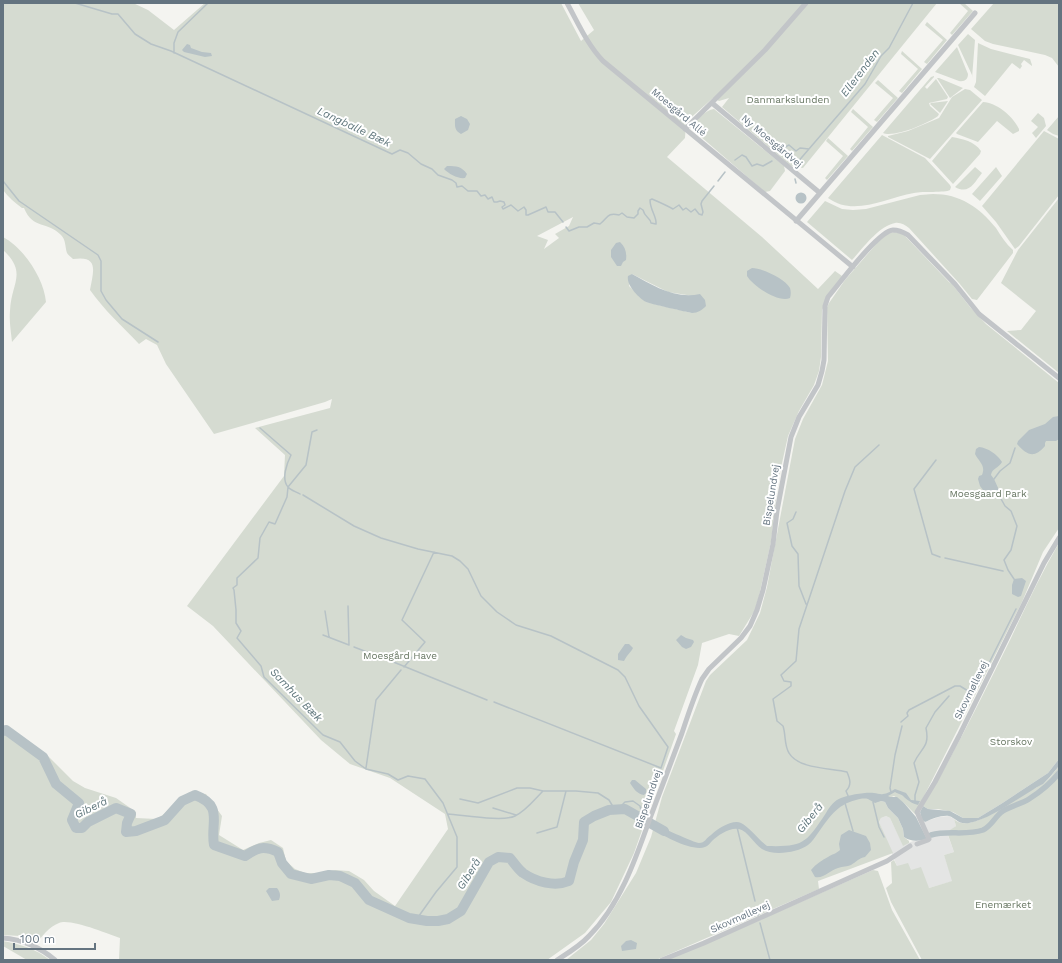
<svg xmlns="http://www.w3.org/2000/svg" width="1062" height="963" viewBox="0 0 1062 963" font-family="'Work Sans',sans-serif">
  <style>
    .built { fill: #e4e5e4 }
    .green { fill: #d5dbd1; fill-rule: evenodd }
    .water { fill: #b7c2c6 }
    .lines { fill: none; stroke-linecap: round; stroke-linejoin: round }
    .stream { stroke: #b7c2c6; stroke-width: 1.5 }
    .canal { stroke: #b7c2c6; stroke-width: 5.5 }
    .river { stroke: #b7c2c6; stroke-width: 10 }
    .street { stroke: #c2c5c8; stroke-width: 5 }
    .labels { text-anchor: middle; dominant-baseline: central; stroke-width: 4; stroke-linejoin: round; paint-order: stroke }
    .park-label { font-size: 10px; fill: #687763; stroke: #fff }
    .street-label { font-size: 10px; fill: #647480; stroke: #fff }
    .water-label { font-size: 11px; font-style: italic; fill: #60777d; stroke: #fff }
  </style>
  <rect width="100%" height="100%" fill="#f4f4f0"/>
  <path class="built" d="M886,816L890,818L903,845L916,840L924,822L939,817L949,816L954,819L956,826L947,833L954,852L944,855L953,881L929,888L910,870L897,866L879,822L881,818Z"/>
  <path class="green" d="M3,3H133L148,10L174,30L205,3H561L581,41L594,30L578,3H937L803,168L791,166L722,107L729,98L719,101L713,98L686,122L685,138L667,157L762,237L818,289L835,271L842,276L822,310L821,357L819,371L814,385L799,411L788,436L778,481L771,542L759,596L755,610L739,636L729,634L702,643L698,665L674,731L676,734L634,853L611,902L585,933L547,960H119L120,938C108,934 70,918 59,923C49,927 42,936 36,944L34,940L20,936L3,935V726H6L19,734L48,756L73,781L85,788L116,798L136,812V818L157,819L164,814L180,798L190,792L206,794L222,816L219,835L243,850L259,843L271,840L283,848L286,861L295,869L305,873H322L335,870L349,871L364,880L374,891L395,906L448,829L445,814L390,778L350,764L321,740L213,626L187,606L284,476L285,455L255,428L330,408L332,399L325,402L214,434L166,364L157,345L146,339L139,344C122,326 104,310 90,290C93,272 100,255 73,259C71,257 68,255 67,253C65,247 66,240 61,235C48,221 33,230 24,208H22C15,203 8,197 3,190ZM573,217L569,226L555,234L559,238L544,249L548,240L537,236ZM632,274L668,292L693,296L692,313L646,302L629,286Z
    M959,3H964L973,11L952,35L950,33L968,11Z
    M994,3H1059V67L1052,58L1045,55L993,44L985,41L971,29Z
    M927,22L947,40L927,64L924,62L943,40L925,25Z
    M968,34L975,40L972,78V75L958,45Z
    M978,43L991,49L1030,59L1032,65V66L1024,60L1021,64L1022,66L1020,69L1012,63L985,96L974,87L976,82Z
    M957,47L968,74C968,79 965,82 959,81L935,72Z
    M902,51L922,69L902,93L899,91L918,69L901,54Z
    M934,76V77L925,87L927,89L936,79L948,97L947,99L929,103L930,106L939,114L938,116C929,123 894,138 883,133L931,77Z
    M937,78H939L963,88L950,98Z
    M878,80L898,98L877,122L874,120L893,98L875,83Z
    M965,89L970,90L982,100L930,159L888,137V136L908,131L939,118L952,97Z
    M948,101L940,113L930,104L931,103Z
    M983,102C997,103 1013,116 1019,129V131L1013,134L997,121L978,142L957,134L956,133Z
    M714,109L784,166L785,171L770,191L765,192L693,130L692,127C697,120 705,110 714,109Z
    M853,109L873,127L852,151L850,149L868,127L851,112Z
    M1038,113L1044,118L1046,126L1036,138L1032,133L1038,127L1031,121Z
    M1059,116V136L1053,134L1047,130Z
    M1044,131L1059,139V195L1019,246L1015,249L996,222L982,206Z
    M882,135L925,158L950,185L951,187L950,190C945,193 922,191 914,193C885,198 854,217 828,198Z
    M952,137C963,139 974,141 981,151L980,154L953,184L932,161Z
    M828,138L848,156L827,180L825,178L843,156L826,141Z
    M975,167L982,173C974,183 969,195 955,187Z
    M996,167L1002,176L980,201L972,194Z
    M933,194C960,194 979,207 996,228C1001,236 1006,244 1013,250V253L977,300L972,299L959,283L909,228C905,225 900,222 895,223C879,226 863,248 852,260L807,222L825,201L842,209L853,210L866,209L920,195Z
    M1059,198V373L1007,331L1021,330L1036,311L1001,283L1018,250Z
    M895,232L903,234L907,238L949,282L952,284L970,307L986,324L1059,383V528L1043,552L1022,602L915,814L904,803L894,796L875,803L881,801L885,802L888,808L898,818L903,829L904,837L909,841V843L903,846L890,818L886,816L881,818L879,822L893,853L818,881L819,889L656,960H566L591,940L604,924L636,873L651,837L662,797L706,681L710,675L747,640L760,613L767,587L795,439L803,419L822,385L828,361L827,307L829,303L845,280L878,242L887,234Z
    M3,237C24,248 44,279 46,302L12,342C11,332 9,321 10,311C11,283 28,273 3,250Z
    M1059,543V759L1048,773L1001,804L978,818H963L953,812L938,809H928L923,806C955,752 983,695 1011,638C1026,606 1041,574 1059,543Z
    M1059,766V960H922L891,902L886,888L892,883L891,862L894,860L897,866L908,863L911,870L921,867L929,888L952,881L944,855L954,852L947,832L956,826L954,819C969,835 1011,801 1026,793C1032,789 1039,787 1045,782C1050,778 1054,772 1059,766Z
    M873,870L878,871L892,910L920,960H667L726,935Z
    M3,941C20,944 36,949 50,960H27L3,946Z"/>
  <path class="water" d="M187,44L190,45L191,48L202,52L211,53L212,56L205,57L184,52L182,50Z
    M461,116L467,119L470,124L468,130L461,134C454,130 455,126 455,119Z
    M447,166C457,166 461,166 467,174L465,178C458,179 449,174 444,169Z
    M795.5 198a5.5 5.5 0 1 1 11 0a5.5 5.5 0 1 1-11 0Z
    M620,242C625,247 627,252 626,260L623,262L621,266H617L611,257V250L616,243Z
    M752,268C762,268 785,279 790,288C791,291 791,295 790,298C778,303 753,286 747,276V271Z
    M632,274C652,285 676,300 700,294L705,300L706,306C702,310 698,313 692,313C687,312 651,304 646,302C639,298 626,285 628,276Z
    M1059,416V439L1056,441H1046L1045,443V446C1034,459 1027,455 1017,444L1018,441L1029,430L1045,424L1053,417Z
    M979,447C988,448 997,454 1002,462C999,468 992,468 991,475L994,479L999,490L995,494H992L989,490H983L980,486L978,479L979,476L982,475C986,465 979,462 975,454L976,449Z
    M1022,578L1026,581L1021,596L1018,597L1012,594V585L1014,579Z
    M681,635L686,638L693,640L694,642L691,647L686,649L682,647L676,640Z
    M625,644H629L633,648C631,652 627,655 624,661L618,660V654Z
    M1059,759V766L1049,778L1043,784C1020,796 994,818 969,823C958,825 956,818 949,816C941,815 932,819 925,822L922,820L920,812L923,806L928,809L950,811L963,818H978L1001,804L1048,773Z
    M632,780H635L646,789V793L644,795C637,794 634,789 630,783Z
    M895,789L906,793L911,800L920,801L918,805C911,803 909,801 904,797C902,794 898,794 895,792L888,796L890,797H897L904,803L916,817L927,839C919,841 911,842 904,837L903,829L898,818L888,808L885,802L881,801L875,803C873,802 870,800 868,799C864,798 859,799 856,800C836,805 829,818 818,833C815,837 812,842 808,845C797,853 773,856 762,849C754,844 748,831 739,829C730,827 718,835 712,841C710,843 708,846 705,847C693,852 662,836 652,828L653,823C658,826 695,843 699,843C705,843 706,838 711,835C717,829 733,819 741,823C749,827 759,840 767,846C804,847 806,843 826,813C829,807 835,800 841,798C849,795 866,792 874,793C877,793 881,795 883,794C887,794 891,791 895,789Z
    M849,830L866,836L870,843L871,850L865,857C859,858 856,862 851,865C847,867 843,866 838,868C830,870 824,879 815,877L811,870C816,864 822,860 828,857C832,854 836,854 840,850L839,844L841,835Z
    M269,888H277C280,892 281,895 279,900L272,901L266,891Z
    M631,940L637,943L636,949L622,951L621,946L626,941Z"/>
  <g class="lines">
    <path class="stream" d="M75,3L112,14H118L135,34L151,44L171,51L392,154L400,150L408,153L421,164L432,169L438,175L452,180L456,183L457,187L462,186L468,191H477L481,196L485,195L488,199L492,197L494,202H497L500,201L504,202L505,205L502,207L503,209L511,205L518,211L524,207L526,210V215H528L546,207L548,212H555L563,222
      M174,53V43L178,32L208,3
      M781,151L787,146L789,145L796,151L800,148L809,149
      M735,160L742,155L746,157L752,166L757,164L763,166L772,161
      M796,164L865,84L881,56L889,48L913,3
      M795,179L796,183
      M3,181L19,201L98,255L101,261V291L106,300L122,319L158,342
      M718,181L725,172
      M566,227L569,231L579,227H587L594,223L600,224C608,218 607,212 619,215L622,213L627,217L634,218L638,214V211L640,208L643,210C645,218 650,217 651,223L656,224C657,217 650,210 650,200L652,199C659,202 666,205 673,209L679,205L683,210L686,208L691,212L695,209L699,214L702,215L703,212L701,204L702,201L714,186
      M260,428L291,455C287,463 281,479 288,487C290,490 297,492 300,494
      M317,430L312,432L306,465L288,487L287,497L275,524L269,522L260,538L258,558L237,578V585L233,588L234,590L236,610V623L241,631L237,638L261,666L264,677L323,735L340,742L355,761L366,769L388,774L398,780L408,776L425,779L443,803L457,837V867L436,892L416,920
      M936,460L914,489L932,554L940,557
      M994,479L1000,471L1010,463L1015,448
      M303,495L354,526L381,538L418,549L452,556L460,561L468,569L481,596L497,612L516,625L551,636L618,670L625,677L639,706L668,747L661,768L494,702
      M1000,497L1005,506L1011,511L1017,526L1011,550L1004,560L1008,570L1014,579
      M796,512L793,519L787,523L792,546L798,554L799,586L806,604
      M945,558L1003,571
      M325,611L329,637
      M323,635L349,645L348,606
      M354,647L385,659
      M391,661L487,700
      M404,667L425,642L402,620L434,552
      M901,722L908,716L907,713L909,710L955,686H960L973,694L974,693L1016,609
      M366,768L376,700L401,670
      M891,792L890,788L895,755L902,726
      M849,798L846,791C852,785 850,779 847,772C831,768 798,769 789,753C784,745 786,735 783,726L777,721L773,699L791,686V682L784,681L781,675L796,661L799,629L845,491L855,467L879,445
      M460,799L478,803L517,788H530L543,791
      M873,802L879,827L884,837
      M915,802V795L919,782L914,763C921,747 930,748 926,728L935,712L949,696
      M845,803L853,831
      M493,808L516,815
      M617,810L625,802L633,801L640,806L643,818
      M448,814C463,815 503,822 515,816C526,811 535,799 543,791H576L598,793L609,800L615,810
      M643,818L659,773
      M737,827L755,901
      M537,833L557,827L566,791
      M757,909L758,916
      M760,923L770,960"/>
    <path class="canal" d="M931,835C948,830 966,836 983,830C992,826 995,816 1003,811C1011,806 1021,804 1029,799C1040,792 1051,783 1059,773"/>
    <path class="river" d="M3,731L6,730L43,757L56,784L79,803L72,820L76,828H82L88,822L116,808L131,814L127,823L126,832L136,831L165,820L182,801L195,795C224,806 210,822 214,845L245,856C257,848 263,845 278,852L282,863L291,874L311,879L329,875L340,876L355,883L369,900L409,918L427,921H438L448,919L461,911L489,862L498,857L510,858C514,863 518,869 523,873C536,882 555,887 569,881L574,862L583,840L584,822L594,816L609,810L625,809L664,831"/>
    <path class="street" d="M567,3C578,23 587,44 603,61L853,267
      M712,103L820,193
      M685,129L765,50L806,3
      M796,221L975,13
      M917,844L928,840L929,839L917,812L935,782L959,736L1044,563L1059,538
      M3,938C22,939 41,948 55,960
      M557,960C568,953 580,946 589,936C619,906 635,861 649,821C660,792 671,762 682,733C688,715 694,696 702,679L709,669L741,638L750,626L757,610L763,590L773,544L777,511L791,437L799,417L818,385L822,371L824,360L825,306L828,297C839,284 878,231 893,230C899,230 903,232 908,235L955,284L979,314L1059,378
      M662,960L704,943L887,861L910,846"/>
  </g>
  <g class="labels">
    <g class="park-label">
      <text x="788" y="99">Danmarkslunden</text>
      <text x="988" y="493">Moesgaard Park</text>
      <text x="400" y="655">Moesgård Have</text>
      <text x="1011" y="741">Storskov</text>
      <text x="1003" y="904">Enemærket</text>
    </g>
    <g class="street-label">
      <text transform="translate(679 112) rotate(40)">Moesgård Allé</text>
      <text transform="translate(772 141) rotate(40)">Ny Moesgårdvej</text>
      <text transform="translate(771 495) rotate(-81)">Bispelundvej</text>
      <text transform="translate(971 690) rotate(-64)">Skovmøllevej</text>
      <text transform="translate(648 799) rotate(-71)">Bispelundvej</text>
      <text transform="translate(740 917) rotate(-24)">Skovmøllevej</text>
    </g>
    <g class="water-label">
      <text transform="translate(860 73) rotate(-53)">Ellerenden</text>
      <text transform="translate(354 127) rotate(25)">Langballe Bæk</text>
      <text transform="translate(296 695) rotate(46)">Samhus Bæk</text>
      <text transform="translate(91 808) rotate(-26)">Giberå</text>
      <text transform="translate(810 818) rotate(-51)">Giberå</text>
      <text transform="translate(469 874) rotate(-58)">Giberå</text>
    </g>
  </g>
  <rect width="1062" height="963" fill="none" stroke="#647480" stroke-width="8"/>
  <path d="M14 943v6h81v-6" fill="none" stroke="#647480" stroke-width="2"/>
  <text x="20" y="943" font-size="12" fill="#647480" stroke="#ffffff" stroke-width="3" paint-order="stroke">100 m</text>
</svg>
